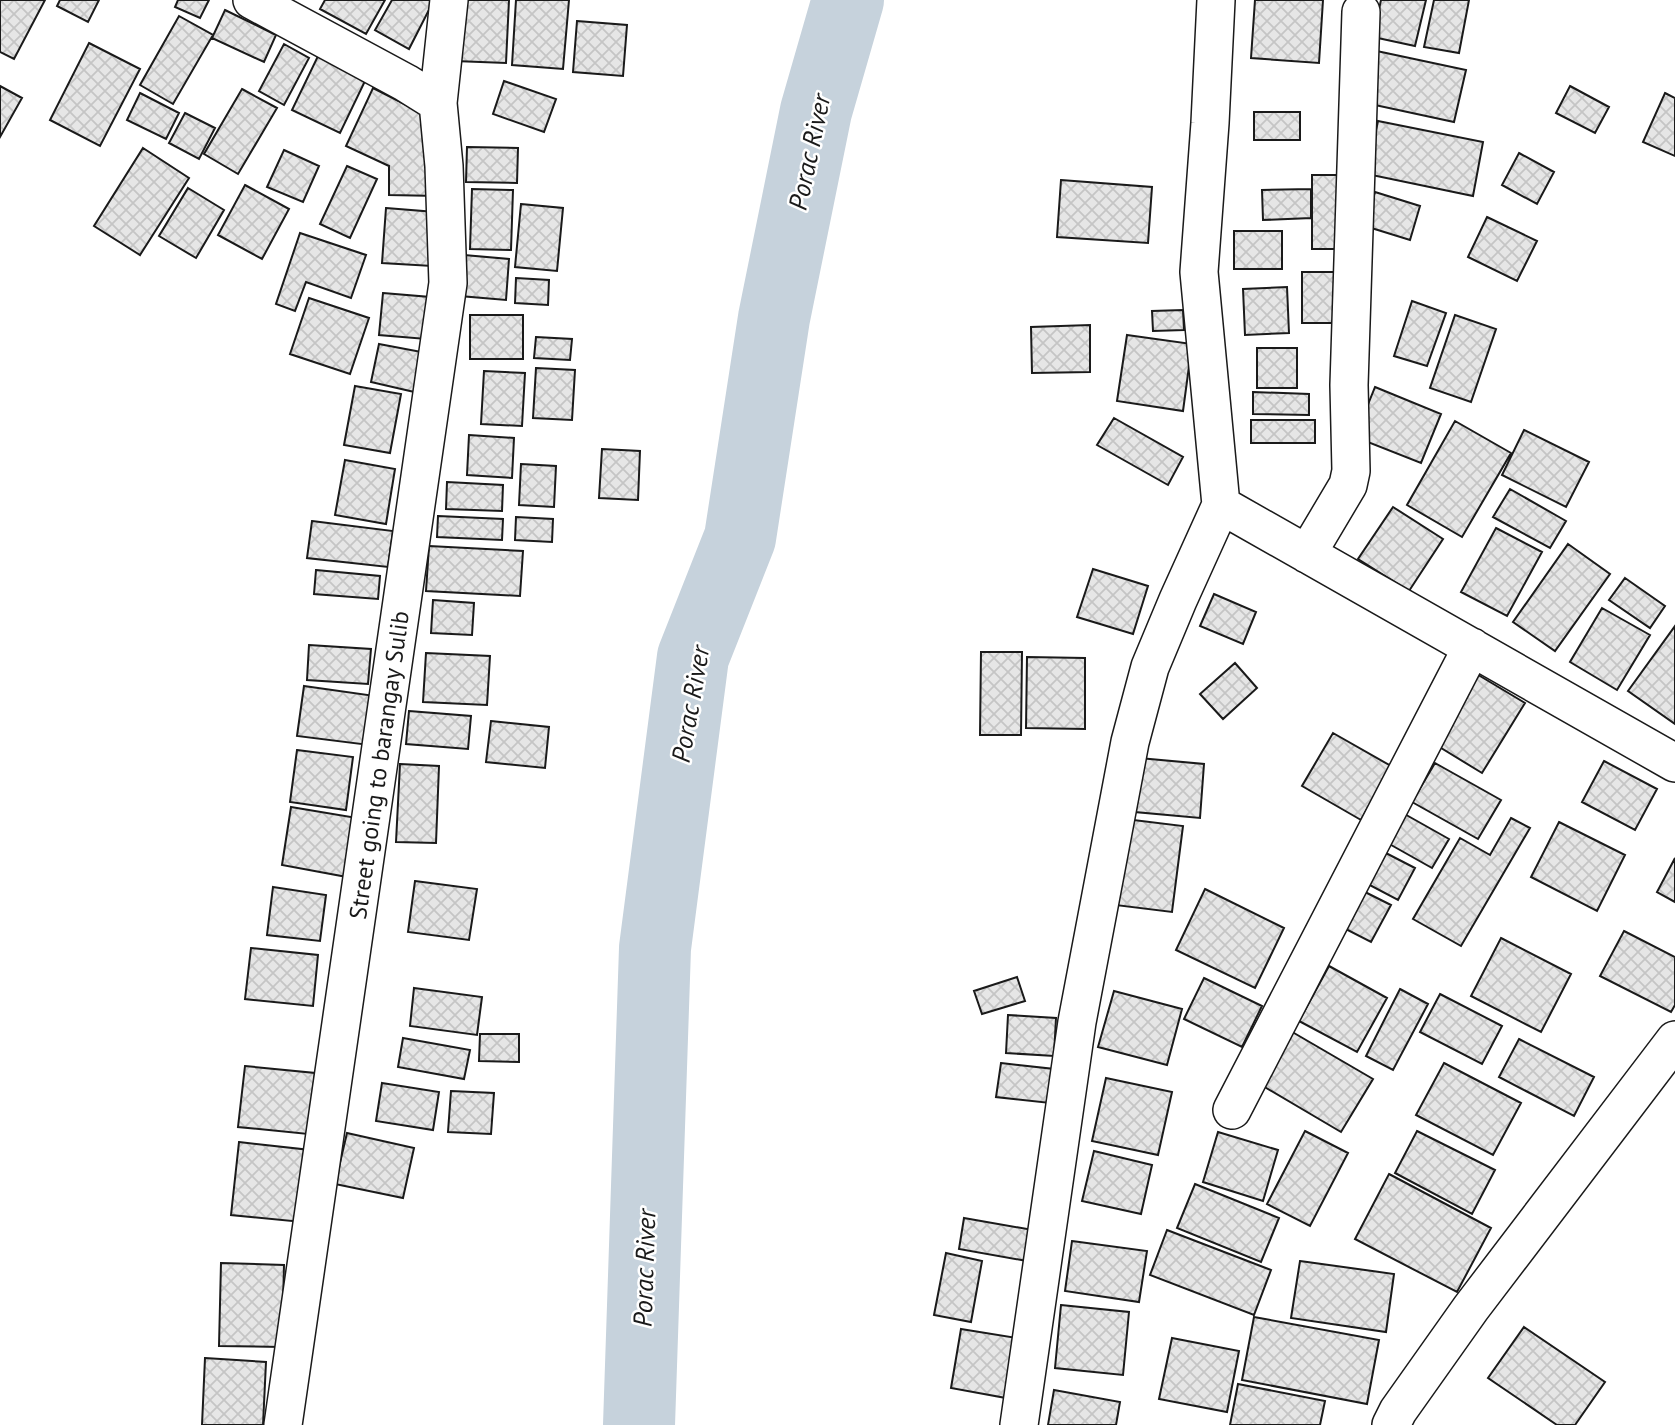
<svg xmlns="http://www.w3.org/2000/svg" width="1675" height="1425" viewBox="0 0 1675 1425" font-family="'PT Sans',sans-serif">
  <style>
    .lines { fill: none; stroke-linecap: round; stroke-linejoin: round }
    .river { stroke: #c6d2dc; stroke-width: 72 }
    .building { fill: url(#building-cross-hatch); stroke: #1a1a1a; stroke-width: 2 }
    .minor-casing { stroke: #1a1a1a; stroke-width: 40 }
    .minor { stroke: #fff; stroke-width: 37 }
    .labels { text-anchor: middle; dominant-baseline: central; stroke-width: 5; stroke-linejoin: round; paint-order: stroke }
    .street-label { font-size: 24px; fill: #1a1a1a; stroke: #fff }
    .water-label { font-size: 26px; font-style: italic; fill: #1a1a1a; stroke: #fff }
  </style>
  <defs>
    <pattern id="building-cross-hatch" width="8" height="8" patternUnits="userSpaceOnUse" patternTransform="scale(1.75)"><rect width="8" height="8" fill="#e6e6e6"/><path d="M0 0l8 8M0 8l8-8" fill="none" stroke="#c5c5c5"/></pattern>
  </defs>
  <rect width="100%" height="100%" fill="#fff"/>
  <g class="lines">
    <path class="river" d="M639,1425L655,948L693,657L740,538L774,318L816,111L848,0"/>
  </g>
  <path class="building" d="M0,0H45L14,59L0,52Z
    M60,0H99L88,22L57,6Z
    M178,0H209L200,18L175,7Z
    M325,0H385L366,34L320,9Z
    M392,0H434L409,49L375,30Z
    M458,0H509L506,63L455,61Z
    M516,0H569L563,69L512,65Z
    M1255,0H1323L1319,63L1251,58Z
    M1381,0H1426L1415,46L1373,37Z
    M1434,0H1469L1459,53L1424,47Z
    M225,10L276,35L264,62L212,38Z
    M179,16L213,35L173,104L140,85Z
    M577,21L627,25L623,76L573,72Z
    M89,43L140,69L100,146L50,120Z
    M284,44L309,58L284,105L259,91Z
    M1372,50L1466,70L1454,122L1361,102Z
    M318,56L366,79L340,133L292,110Z
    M504,81L556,99L544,132L493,114Z
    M0,86L22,98L0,137Z
    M1570,86L1609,107L1595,133L1556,113Z
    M373,88L430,117L438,196L389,195V166L346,146Z
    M242,89L277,108L238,174L204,154Z
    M140,93L179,113L166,139L127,120Z
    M1665,93L1675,98V156L1643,142Z
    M1254,112H1300V140H1254Z
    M185,113L215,128L199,159L169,143Z
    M1378,121L1483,142L1473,196L1367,174Z
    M467,147L518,148L517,183L466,182Z
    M143,148L189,178L140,255L94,226Z
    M284,150L319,166L303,202L267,187Z
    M1519,153L1554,172L1537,204L1502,185Z
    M347,166L377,179L350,238L320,224Z
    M1312,175H1344V249H1312Z
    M1061,180L1152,187L1148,243L1057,237Z
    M245,185L289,209L262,259L218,235Z
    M188,188L224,210L196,258L159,236Z
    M472,189L513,190L511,250L470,249Z
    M1311,189V218L1263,220L1262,190Z
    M1375,192L1420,206L1410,240L1365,226Z
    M521,204L563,208L557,271L515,267Z
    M386,208L435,212L432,266L382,263Z
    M1487,217L1537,241L1517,281L1468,257Z
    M1234,231H1282V269H1234Z
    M300,233L366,255L351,298L306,282L295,311L276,304Z
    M464,255L509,259L506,300L460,296Z
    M1302,272H1338V323H1302Z
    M516,278L549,280L548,305L515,303Z
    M1287,287L1289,333L1245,335L1243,289Z
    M383,293L430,297L426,339L379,335Z
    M309,298L369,318L350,374L290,354Z
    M1412,301L1446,313L1427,366L1394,356Z
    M1183,310L1184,330L1153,331L1152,311Z
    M470,315H523V359H470Z
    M1455,315L1496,329L1471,402L1430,388Z
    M1090,325V372L1032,373L1031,327Z
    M1127,335L1192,344L1183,411L1117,401Z
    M536,337L572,339L570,360L534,358Z
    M379,344L432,354L423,394L371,382Z
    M1257,348H1297V388H1257Z
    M536,368L575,370L572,420L533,418Z
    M484,371L525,373L522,426L481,424Z
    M355,386L401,394L390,453L344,445Z
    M1375,387L1441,414L1421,463L1355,437Z
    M1253,392L1309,394V415L1253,414Z
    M1114,418L1183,457L1168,485L1097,445Z
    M1251,420H1315V443H1251Z
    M1455,421L1511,453L1462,537L1407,505Z
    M1524,430L1589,462L1566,507L1502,475Z
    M469,435L514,438L512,478L467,475Z
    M602,449L640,451L638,500L599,498Z
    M345,460L395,469L386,524L335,515Z
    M521,464L556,466L554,507L519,505Z
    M447,482L503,485L502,511L446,509Z
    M1510,489L1566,521L1550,548L1493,517Z
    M1393,507L1443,539L1409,591L1358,559Z
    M438,516L503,519L502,540L437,537Z
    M516,517L553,519L552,542L515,540Z
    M312,521L393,531L388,567L307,558Z
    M1496,528L1542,552L1507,616L1461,592Z
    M1568,544L1610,574L1555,651L1513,622Z
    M429,546L523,551L520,596L426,591Z
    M1093,569L1148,586L1133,634L1077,617Z
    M316,570L380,576L378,599L314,594Z
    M1625,578L1665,606L1650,628L1609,600Z
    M1214,594L1256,612L1243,644L1200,626Z
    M433,600L474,603L472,635L431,633Z
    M1602,608L1650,635L1617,690L1570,662Z
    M1675,626V724L1628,691Z
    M309,645L371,649L368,684L307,680Z
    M981,652H1022L1021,735H980Z
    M426,653L490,656L487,705L423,702Z
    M1027,657L1085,658V729L1026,728Z
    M1235,663L1257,688L1223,719L1200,694Z
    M1470,670L1525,703L1482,773L1428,740Z
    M304,686L375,696L369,745L297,736Z
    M409,711L471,716L468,749L406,744Z
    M491,721L549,727L545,768L486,762Z
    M1333,733L1391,766L1361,820L1302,786Z
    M297,750L353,757L346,810L290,802Z
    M1139,758L1204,764L1200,818L1135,812Z
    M1604,761L1657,789L1635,830L1582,802Z
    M1435,763L1501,800L1478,839L1412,802Z
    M400,764L439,766L436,843L396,842Z
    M291,807L357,818L347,877L282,865Z
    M1401,812L1449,839L1432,868L1384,841Z
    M1117,818L1183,826L1172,912L1107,904Z
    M1511,818L1530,828L1461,946L1413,919L1460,838L1490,855Z
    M1559,822L1625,855L1597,911L1531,877Z
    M1380,850L1415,868L1398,900L1364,882Z
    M1675,858V902L1657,892Z
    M415,881L477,889L469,940L408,932Z
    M1353,886L1391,905L1371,942L1334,923Z
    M273,887L326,895L320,941L267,935Z
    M1205,889L1284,928L1255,988L1176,950Z
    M1624,931L1675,957V1005L1671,1012L1600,976Z
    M1501,938L1571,974L1541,1032L1471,996Z
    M251,948L318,955L313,1006L245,999Z
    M1329,966L1387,998L1357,1052L1299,1021Z
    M1017,977L1025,1001L982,1014L974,991Z
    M1204,978L1262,1006L1242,1047L1184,1019Z
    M414,988L482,997L477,1035L410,1026Z
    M1400,989L1428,1004L1393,1070L1366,1056Z
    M1114,991L1182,1009L1167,1065L1098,1047Z
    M1440,994L1502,1026L1482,1064L1420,1032Z
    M1008,1015L1056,1018L1054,1056L1006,1053Z
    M1282,1026L1373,1079L1341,1132L1251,1079Z
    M480,1034H519V1062L479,1061Z
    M403,1038L470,1050L464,1079L398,1067Z
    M1519,1039L1594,1077L1574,1116L1499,1077Z
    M1001,1063L1054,1069L1050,1103L996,1097Z
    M1444,1063L1521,1103L1493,1155L1416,1115Z
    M245,1066L315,1073L308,1134L238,1127Z
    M1106,1078L1172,1092L1158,1155L1092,1141Z
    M382,1083L439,1092L433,1130L376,1121Z
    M451,1091L494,1093L491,1134L448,1132Z
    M1305,1131L1348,1153L1310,1226L1267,1204Z
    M1417,1131L1495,1170L1472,1214L1395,1173Z
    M1218,1132L1278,1150L1263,1201L1203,1182Z
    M347,1133L414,1148L403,1198L335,1184Z
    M239,1142L310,1150L302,1222L231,1215Z
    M1094,1151L1152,1165L1141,1214L1082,1201Z
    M1389,1174L1491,1228L1457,1292L1355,1239Z
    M1195,1184L1279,1218L1261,1262L1177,1228Z
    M964,1218L1033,1230L1027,1261L959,1249Z
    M1167,1230L1271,1270L1254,1315L1150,1275Z
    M1072,1241L1147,1251L1139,1302L1065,1291Z
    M946,1253L982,1261L971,1322L934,1315Z
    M1300,1261L1394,1274L1386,1332L1291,1318Z
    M221,1263L284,1265L282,1347L219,1346Z
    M1061,1305L1129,1312L1123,1375L1055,1368Z
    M1254,1317L1379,1340L1367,1404L1242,1380Z
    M1524,1327L1605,1382L1575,1425H1557L1488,1378Z
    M961,1329L1017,1338L1006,1398L951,1388Z
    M1172,1338L1239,1351L1227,1412L1159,1399Z
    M205,1358L266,1362L263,1425H202Z
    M1238,1384L1325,1401L1320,1425H1230Z
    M1054,1390L1120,1402L1116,1425H1048Z"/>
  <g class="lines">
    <g class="minor-casing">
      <path id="minor" d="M252,0L406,83L438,103
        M1221,505L1675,763
        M1307,554L1348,485L1351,471L1349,385L1361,12
        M1232,1110L1472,647
        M283,1425L448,283L444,166L438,103L449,0
        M1019,1425L1077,1022L1130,742L1150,667L1178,600L1221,505L1199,272L1210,123L1216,0
        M1391,1425L1398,1411L1471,1308L1675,1040"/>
    </g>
    <use href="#minor" class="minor"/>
  </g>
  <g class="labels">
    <g class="street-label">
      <text transform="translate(379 765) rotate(-82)">Street going to barangay Sulib</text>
    </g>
    <g class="water-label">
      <text transform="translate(809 152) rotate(-78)">Porac River</text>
      <text transform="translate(690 704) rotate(-80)">Porac River</text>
      <text transform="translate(644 1268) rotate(-88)">Porac River</text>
    </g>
  </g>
</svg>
